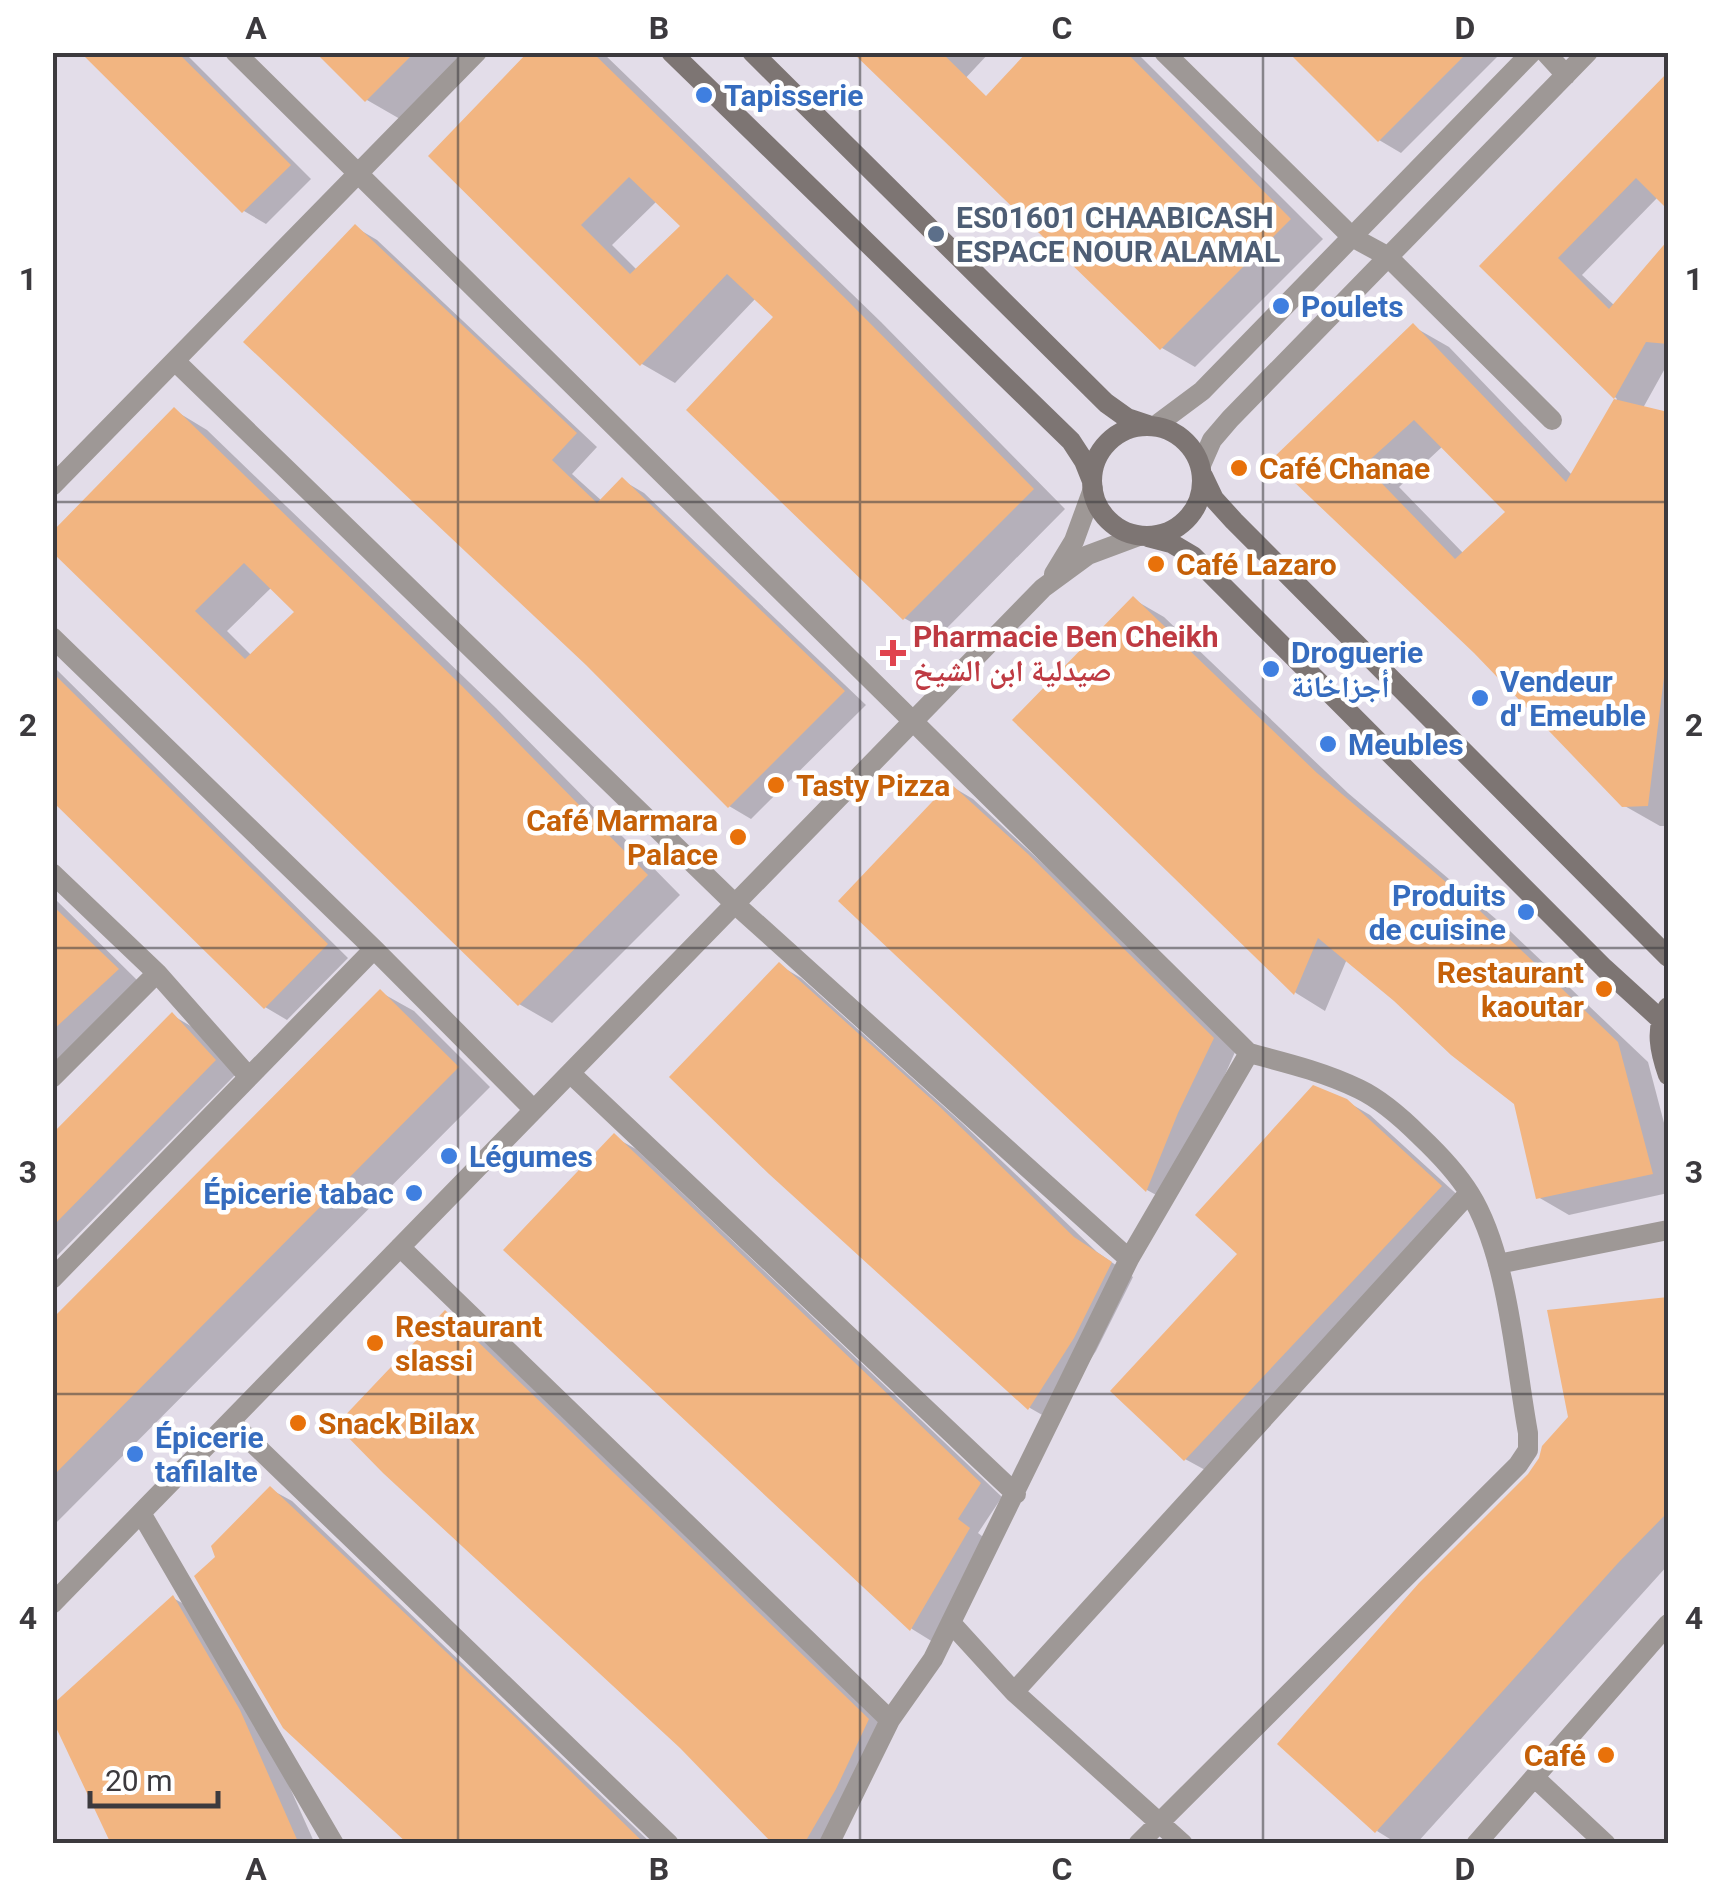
<svg xmlns="http://www.w3.org/2000/svg" width="1721" height="1896" viewBox="0 0 1721 1896" font-family="Roboto,'Noto Naskh Arabic',sans-serif">
  <style>
    .shadow { fill: #0003; fill-rule: evenodd }
    .building { fill: #f2b581; fill-rule: evenodd }
    .lines { fill: none; stroke-linecap: round; stroke-linejoin: round }
    .street { stroke: #9e9896; stroke-width: 20 }
    .secondary { stroke: #7d7573; stroke-width: 20 }
    .grid { fill: none; stroke: #3c3a3e; stroke-width: 2.5; stroke-opacity: 0.55 }
    .shop-dot { fill: #3f7fe0; stroke: #fff; stroke-width: 4 }
    .service-dot { fill: #5c6f8a; stroke: #fff; stroke-width: 4 }
    .food-dot { fill: #e8710a; stroke: #fff; stroke-width: 4 }
    .health-dot { fill: #e0444e; stroke: #fff; stroke-width: 4 }
    .labels { text-anchor: middle; dominant-baseline: central; stroke-width: 9; stroke-linejoin: round; paint-order: stroke }
    .shop-label { font-size: 30px; font-weight: bold; fill: #366cbe; stroke: #fff; text-anchor: start }
    .service-label { font-size: 30px; font-weight: bold; fill: #4e5e75; stroke: #fff; text-anchor: start }
    .food-label { font-size: 30px; font-weight: bold; fill: #c56008; stroke: #fff; text-anchor: start }
    .health-label { font-size: 30px; font-weight: bold; fill: #be3a42; stroke: #fff; text-anchor: start }
    .neatline { fill: none; stroke: #3c3a3e; stroke-width: 4 }
    .grid-label { font-size: 32px; text-anchor: middle; font-weight: bold; fill: #3c3a3e }
  </style>
  <rect width="100%" height="100%" fill="#e3dde9"/>
  <path class="shadow" d="M84,52H184L311,179L266,224L244,211Z
    M318,52H466L400,119L367,100Z
    M532,52H602L881,322L1065,509L938,637L904,618L776,317L756,298L675,383L642,364L432,156ZM657,201L683,226L637,270L612,245Z
    M857,52H990L932,114Z
    M1029,52H1136L1323,239L1195,367L1162,348L947,140Z
    M1293,52H1502L1401,153L1379,140Z
    M1668,74V207L1658,197L1582,275L1615,306L1668,244V363L1643,408L1668,414V826H1660L1623,805L1476,651L1274,460L1414,327L1449,347L1572,475L1617,399L1482,266ZM1443,446L1509,512L1464,554L1399,487Z
    M355,227L377,240L597,447L572,474L602,501L622,480L644,493L866,705L751,819L729,806Z
    M174,410L207,430L496,708L680,895L552,1023L519,1004L52,549ZM272,587L298,612L252,656L227,631Z
    M1133,599L1164,617L1348,793L1510,931L1648,1062L1668,1138V1193L1569,1215L1538,1197L1516,1103L1347,959L1325,1011L1296,993L1016,720Z
    M52,665L348,958L287,1020L265,1007L52,797Z
    M951,786L973,799L1050,870L1235,1052L1169,1202L1147,1190L841,900Z
    M52,896L139,982L52,1067Z
    M779,965L801,978L961,1122L1097,1252L1133,1277L1096,1351L1051,1420L1030,1408L870,1264Z
    M380,992L414,1011L490,1087L52,1527V1323Z
    M172,1015L194,1028L236,1074L52,1261V1138Z
    M1346,1101L1370,1115L1463,1200L1207,1471L1185,1459Z
    M614,1137L636,1149L1002,1497L978,1533L991,1543L933,1642L912,1629L506,1250Z
    M1668,1300V1565L1416,1844H1398L1377,1831L1530,1476L1571,1418L1550,1312Z
    M446,1313L468,1326L890,1733L833,1844H776Z
    M270,1489L292,1501L652,1844H411L218,1557Z
    M173,1598L195,1610L262,1725L315,1844H112Z"/>
  <path class="building" d="M80,52H177L291,165L242,213Z
    M315,52H415L365,102Z
    M528,52H592L847,300L1034,489L903,620L686,410L773,317L727,274L640,366L428,156ZM629,177L680,226L630,274L581,225Z
    M852,52H941L986,96L1027,52H1126L1291,219L1160,350Z
    M1288,52H1468L1378,142Z
    M1668,72V210L1636,178L1558,258L1609,309L1668,240V344L1646,342L1614,399L1479,266Z
    M355,224L577,433L552,460L597,503L622,477L845,691L728,808L586,665L243,342Z
    M1413,323L1566,482L1614,399L1668,412V645L1648,806L1622,807L1474,653L1271,460ZM1414,420L1505,512L1455,559L1364,465Z
    M174,407L462,686L648,875L518,1006L52,552V532ZM244,563L294,612L245,659L195,611Z
    M1133,596L1317,773L1479,910L1618,1042L1653,1174L1536,1199L1514,1104L1451,1055L1394,1001L1318,938L1294,995L1012,720Z
    M52,672L328,944L264,1009L52,801Z
    M950,783L1028,854L1214,1038L1178,1113L1146,1192L838,901Z
    M52,905L119,969L52,1031Z
    M779,962L939,1106L1074,1237L1112,1262L1074,1338L1028,1410L769,1174L669,1077Z
    M380,989L459,1067L52,1477V1319Z
    M172,1012L216,1060L52,1227V1134Z
    M1313,1085L1347,1099L1442,1186L1184,1461L1110,1391L1237,1254L1195,1215Z
    M614,1133L981,1483L958,1519L970,1528L910,1631L503,1250Z
    M1668,1297V1512L1618,1563L1375,1833L1277,1744L1419,1583L1528,1474L1539,1458L1542,1446L1568,1417L1547,1310Z
    M445,1310L869,1719L836,1789L804,1844H773L680,1748L383,1473L336,1425Z
    M270,1486L515,1717L645,1844H408L283,1728L194,1576L215,1557L211,1546Z
    M173,1595L240,1710L299,1844H111L52,1719V1705Z"/>
  <g class="lines">
    <path class="street" d="M235,52L1249,1053C1287,1063 1324,1072 1359,1089C1382,1100 1402,1118 1420,1136C1438,1153 1457,1173 1470,1194C1508,1255 1515,1362 1528,1433V1450L1518,1465L1138,1844
      M1164,52L1352,237L1387,256L1552,420
      M1545,52L1566,75
      M175,361L735,904L1129,1259
      M1155,426L1202,391L1532,52
      M1201,465L1212,440L1230,419L1588,52
      M52,486L477,52
      M1054,574L1074,541L1093,489
      M52,637L374,949L534,1110
      M52,873L157,973L249,1077
      M570,1073L1016,1494
      M52,1078L157,973
      M400,1247L890,1720
      M1498,1264L1668,1230
      M52,1279L374,949
      M231,1422L669,1844
      M141,1513L334,1844
      M52,1604L1043,588L1088,555L1139,536
      M951,1623L1014,1692L1183,1844
      M1014,1692L1469,1193
      M1535,1778L1606,1844
      M829,1844L890,1720L933,1659L1129,1259L1249,1053
      M1476,1844L1668,1624"/>
    <path class="secondary" d="M671,52L1071,441L1084,461L1092,481
      M752,52L1106,403L1127,418L1148,425
      M1092 481a55 55 0 1 1 110 0a55 55 0 1 1-110 0Z
      M1203,476L1214,499L1234,521L1668,957
      M1148,537L1171,543L1193,556L1604,968L1660,1019
      M1668,1007C1654,1028 1660,1052 1668,1075"/>
  </g>
  <path class="grid" d="M458,52V1844M860,52V1844M1263,52V1844M52,502H1668M52,948H1668M52,1394H1668"/>
  <g class="shop-dot">
    <circle cx="704" cy="95" r="10"/>
    <circle cx="1281" cy="306" r="10"/>
    <circle cx="1271" cy="669" r="10"/>
    <circle cx="1480" cy="698" r="10"/>
    <circle cx="1328" cy="744" r="10"/>
    <circle cx="1526" cy="912" r="10"/>
    <circle cx="449" cy="1156" r="10"/>
    <circle cx="414" cy="1193" r="10"/>
    <circle cx="135" cy="1454" r="10"/>
  </g>
  <circle class="service-dot" cx="936" cy="234" r="10"/>
  <g class="food-dot">
    <circle cx="1239" cy="468" r="10"/>
    <circle cx="1156" cy="564" r="10"/>
    <circle cx="776" cy="785" r="10"/>
    <circle cx="738" cy="837" r="10"/>
    <circle cx="1604" cy="989" r="10"/>
    <circle cx="375" cy="1343" r="10"/>
    <circle cx="298" cy="1423" r="10"/>
    <circle cx="1606" cy="1755" r="10"/>
  </g>
  <path class="health-dot" d="M888 638h10v10h10v10h-10v10h-10v-10h-10v-10h10z"/>
  <g class="labels">
    <g class="shop-label">
      <text x="724" y="95">Tapisserie</text>
      <text x="1301" y="306">Poulets</text>
      <text x="1291" y="652">Droguerie<tspan x="1291" dy="34">أجزاخانة</tspan></text>
      <text x="1500" y="681">Vendeur<tspan x="1500" dy="34">d' Emeuble</tspan></text>
      <text x="1348" y="744">Meubles</text>
      <text x="1506" y="895" text-anchor="end">Produits<tspan x="1506" dy="34">de cuisine</tspan></text>
      <text x="469" y="1156">Légumes</text>
      <text x="394" y="1193" text-anchor="end">Épicerie tabac</text>
      <text x="155" y="1437">Épicerie<tspan x="155" dy="34">tafilalte</tspan></text>
    </g>
    <g class="service-label">
      <text x="956" y="217">ES01601 CHAABICASH<tspan x="956" dy="34">ESPACE NOUR ALAMAL</tspan></text>
    </g>
    <g class="food-label">
      <text x="1259" y="468">Café Chanae</text>
      <text x="1176" y="564">Café Lazaro</text>
      <text x="796" y="785">Tasty Pizza</text>
      <text x="718" y="820" text-anchor="end">Café Marmara<tspan x="718" dy="34">Palace</tspan></text>
      <text x="1584" y="972" text-anchor="end">Restaurant<tspan x="1584" dy="34">kaoutar</tspan></text>
      <text x="395" y="1326">Restaurant<tspan x="395" dy="34">slassi</tspan></text>
      <text x="318" y="1423">Snack Bilax</text>
      <text x="1586" y="1755" text-anchor="end">Café</text>
    </g>
    <g class="health-label">
      <text x="913" y="636">Pharmacie Ben Cheikh<tspan x="913" dy="34">صيدلية ابن الشيخ</tspan></text>
    </g>
  </g>
  <rect width="1721" height="1896" fill="none" stroke="#ffffff" stroke-width="110"/>
  <path d="M90 1791v15h128v-15" fill="none" stroke="#3c3a3e" stroke-width="5"/>
  <text x="105" y="1791" font-size="30" fill="#3c3a3e" stroke="#ffffff" stroke-width="8" paint-order="stroke">20 m</text>
  <rect x="55" y="55" width="1611" height="1786" class="neatline"/>
  <g class="grid-label">
    <text x="256" y="39">A</text>
    <text x="659" y="39">B</text>
    <text x="1062" y="39">C</text>
    <text x="1465" y="39">D</text>
    <text x="28" y="290">1</text>
    <text x="1694" y="290">1</text>
    <text x="28" y="736">2</text>
    <text x="1694" y="736">2</text>
    <text x="28" y="1183">3</text>
    <text x="1694" y="1183">3</text>
    <text x="28" y="1629">4</text>
    <text x="1694" y="1629">4</text>
    <text x="256" y="1880">A</text>
    <text x="659" y="1880">B</text>
    <text x="1062" y="1880">C</text>
    <text x="1465" y="1880">D</text>
  </g>
</svg>
